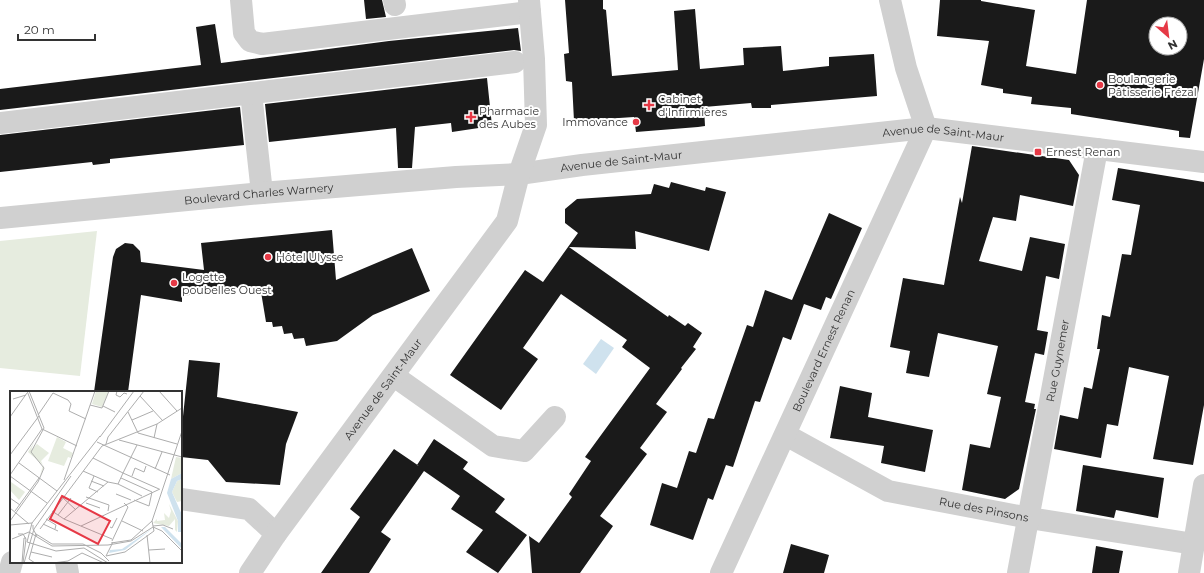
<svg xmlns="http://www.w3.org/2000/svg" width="1204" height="573" viewBox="0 0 1204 573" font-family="Montserrat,sans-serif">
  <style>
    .green { fill: #e6ecdf }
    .water { fill: #cfe2ee }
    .building { fill: #1a1a1a; fill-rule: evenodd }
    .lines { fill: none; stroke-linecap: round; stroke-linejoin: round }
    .minor { stroke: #d0d0d0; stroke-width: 22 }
    .poi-dot { fill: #e63946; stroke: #fff; stroke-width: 1.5 }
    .labels { text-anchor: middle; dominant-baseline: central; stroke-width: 4; stroke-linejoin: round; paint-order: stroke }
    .poi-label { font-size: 11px; fill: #333; stroke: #fff; text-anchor: start }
    .street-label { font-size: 11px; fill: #333; stroke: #fff }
    .inset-road { fill: none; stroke: #adadad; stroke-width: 1 }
    .view { fill: #e63946; fill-opacity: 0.15; stroke: #e63946; stroke-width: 2 }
    .inset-edge { fill: none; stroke: #333; stroke-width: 2 }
  </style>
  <rect width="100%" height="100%" fill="#fff"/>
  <path class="green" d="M97,231L80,376L0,368V241Z"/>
  <path class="water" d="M601,339L614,348L596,374L583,364Z"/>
  <path class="building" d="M364,0H382L386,17L366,19Z
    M565,0H603V9L606,10L612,76L678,70L674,11L695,9L700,69L744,65L743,48L781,46L783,71L829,66V57L874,54L877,96L771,105V108H752L751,103L704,107L705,126L698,127L636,132L634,117L574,121L572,82L566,81L564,54L569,53Z
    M940,0H981V1L1035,10L1026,66L1076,74L1087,0H1204V59L1190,138L1179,137V131L1071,114V108L1031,104L1032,97L1003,93V89L981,85L989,41L937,36ZM1156,24H1180V48H1156Z
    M215,24L221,63L389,41L518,28L521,51L514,50L0,110V89L201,65L196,27Z
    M487,78L492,126L452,132L451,123L415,127L412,168H398L396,128L269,142L265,104Z
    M240,107L244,145L110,159V163L93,165L92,162L0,172V135Z
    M972,146L1069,160L1079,175L1073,206L1020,195L1016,221L993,217L979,261L1022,271L1030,237L1065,244L1059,279L1046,276L1037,330L1048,332L1044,355L1035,353L1025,402L1035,404L1034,409H1036L1019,489L1005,499L962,490L970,444L990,448L1001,397L987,394L998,346L938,333L929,377L906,373L910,351L890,347L903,278L944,285L960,197L962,203Z
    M1118,168L1204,182V405L1193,465L1153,459L1169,376L1129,367L1118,426L1107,424L1101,458L1054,449L1060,415L1078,419L1084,387L1092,389L1100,349H1097L1102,315L1110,317L1122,254L1131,255L1140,205L1112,200Z
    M671,182L705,191L706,187L726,192L709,251L635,231L636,249L569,247L668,317L669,315L685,326L688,323L702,333L693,347L696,349L681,368L682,369L656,404L667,412L640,448L647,454L600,516L613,526L580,573H532L529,536L539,543L572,497L569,494L591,461L585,457L650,368L622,347L627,340L561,294L523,348L538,359L501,410L450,375L525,270L543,282L578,233L565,223V209L577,199L651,194L654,184L669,188Z
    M829,213L862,228L831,299L826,297L821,310L804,304L791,340L783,337L760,402L755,401L733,467L726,465L713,500L708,498L693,540L650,525L662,483L677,488L689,451L696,453L708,418L714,419L747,325L753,327L765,290L792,300Z
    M332,230L336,280L412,248L430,291L373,315L337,341L306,346L304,338L294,339L292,333L284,334L282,326L273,327L272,322H266L260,286L225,289V290L182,296V302L141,295L128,392H94L113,257L116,249L125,243L133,244L140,251L141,262L204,270L201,243Z
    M189,360L220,363L217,397L298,412L286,444L280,485L226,482L208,460L181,457V435Z
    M840,386L872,393L868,417L933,430L925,472L881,463L884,446L830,438Z
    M434,439L468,462L463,469L505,499L495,512L527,535L498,573L466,552L483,530L451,509L460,496L424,471L381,532L391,539L369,573H321L360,517L350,509L394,449L419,466L417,465Z
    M1083,465L1164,478L1158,518L1116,510L1114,518L1076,511Z
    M791,544L829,555L824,573H783Z
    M1096,546L1123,551L1119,573H1092Z"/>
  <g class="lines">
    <g class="minor">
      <path d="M241,0L244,33L250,41L262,44L530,12"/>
      <path d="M394,0L395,5"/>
      <path d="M251,93L262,193"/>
      <path d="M0,123L515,62"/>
      <path id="s1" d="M0,218L262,193L456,177L519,174L582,165L926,128L1204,162"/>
      <path d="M394,376L493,446L524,451L555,417"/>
      <path id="s2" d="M786,435L888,491L1029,518L1194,544"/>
      <path d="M181,499L249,509L276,534"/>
      <path d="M66,562L68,573"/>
      <path d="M9,573L12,562"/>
      <path id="s3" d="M250,573L276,534L507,221L519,174L536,125L534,59L529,0"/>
      <path id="s4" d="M721,573L926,128L906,68L890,0"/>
      <path id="s5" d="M1018,573L1097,149"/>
      <path d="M1189,573L1204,485"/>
    </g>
  </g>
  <g class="poi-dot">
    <circle cx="1100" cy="85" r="4"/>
    <path d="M647 99h4v4h4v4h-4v4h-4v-4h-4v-4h4z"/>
    <path d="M469 111h4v4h4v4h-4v4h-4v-4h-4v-4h4z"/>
    <circle cx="636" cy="122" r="4"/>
    <rect x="1034" y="148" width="8" height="8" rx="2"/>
    <circle cx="268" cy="257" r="4"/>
    <circle cx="174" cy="283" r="4"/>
  </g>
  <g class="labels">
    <g class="poi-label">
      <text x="1108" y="79">Boulangerie<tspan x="1108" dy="13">Pâtisserie Frézal</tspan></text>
      <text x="658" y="99">Cabinet<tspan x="658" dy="13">d'Infirmières</tspan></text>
      <text x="479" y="111">Pharmacie<tspan x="479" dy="13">des Aubes</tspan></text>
      <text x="628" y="122" text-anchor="end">Immovance</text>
      <text x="1046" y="152">Ernest Renan</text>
      <text x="276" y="257">Hôtel Ulysse</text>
      <text x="182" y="277">Logette<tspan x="182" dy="13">poubelles Ouest</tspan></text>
    </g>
    <g class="street-label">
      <text stroke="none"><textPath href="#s1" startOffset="948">Avenue de Saint-Maur</textPath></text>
      <text stroke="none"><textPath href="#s1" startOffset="624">Avenue de Saint-Maur</textPath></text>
      <text stroke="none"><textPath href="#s1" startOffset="260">Boulevard Charles Warnery</textPath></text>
      <text stroke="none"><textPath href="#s4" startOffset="245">Boulevard Ernest Renan</textPath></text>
      <text stroke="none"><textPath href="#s5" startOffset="216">Rue Guynemer</textPath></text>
      <text stroke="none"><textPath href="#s3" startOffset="227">Avenue de Saint-Maur</textPath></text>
      <text stroke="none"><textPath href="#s2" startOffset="214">Rue des Pinsons</textPath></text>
    </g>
  </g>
  <g transform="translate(10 391)">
    <rect width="172" height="172" fill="#fff"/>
    <path d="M86,0H99L92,16L82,13ZM47,46L56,51L53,57L63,62L61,67L58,66L54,75L38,70ZM24,51L21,59L27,53L39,62L31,70L34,76L30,85L33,74L18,61ZM166,66L172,67V82L161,88ZM172,88V110L167,111L162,101L167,90ZM1,91L15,101L9,109L0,99ZM159,113L168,130L167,141L165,139V128L159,135L143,132L147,128V130L155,129L154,122L159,127L161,120Z" fill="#e6ecdf"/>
    <path d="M172,82V88L167,90L162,101L172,124V141H168V130L157,102L161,88ZM151,136H155L172,153V158ZM143,137L115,159L99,162L100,159L112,158Z" fill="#cfe2ee"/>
    <path class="inset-road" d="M17,0L32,38M107,0L106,4L110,6L114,2L117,3M149,0L167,20M130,5L153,30M3,8L16,4M80,14L92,17L99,0M93,15L105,21M118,21L128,42L167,53M28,24L43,2L58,9L61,13L59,20L76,28M0,26L17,2M122,29L143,20M32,38L67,55M90,45L22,132L17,151L46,160L74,157L98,172M90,46L124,0M144,47L147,33M109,49L172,66M87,51L160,84M96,53L98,46L134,0M92,55L147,33L172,17M0,64L29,25M83,67L113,82L127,54M9,72L47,100M145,78L152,61M73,80L98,91M0,84L32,38M0,85L37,112M84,85L79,97L88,101M122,85L125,77L134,81L136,75M111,87L142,101L139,115L124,109M54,89L85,0M81,90L94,95M108,93L132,105M106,103L121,109M52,106L66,119M76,106L99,114L98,120M0,107L10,114M76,112L90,117M0,117L19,133M5,120L29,87M42,120L54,128L102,148M48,124L61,107M36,128L46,134L45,138M54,128L98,91L108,93L113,82L149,98M0,130L28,91L34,77L21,61L34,37L19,0M112,130L133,140M33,133L48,140M0,134L22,132M23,134V138L27,145M71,135L150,98M143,135L153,134L163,138M100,136L102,137L107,127M30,138L92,55M8,143H13L16,148L13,172M26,143L42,153H73L91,162L99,170M137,144L140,172M2,148L19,141L42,155L98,154L121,150L143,136L152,140L172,160M102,150L118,116L114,112M101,152L121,149L142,130L172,40M139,159L155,158M21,161L42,166M96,165L115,161L144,140L142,130M96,165L103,151M12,172L14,147H16M14,172L24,138L61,85M25,172L19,168L26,143M43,172L58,170L72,162L94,172"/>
    <path class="view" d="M52,105L100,130L88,153L40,128Z"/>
    <rect width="172" height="172" class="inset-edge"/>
  </g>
  <g transform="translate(1168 36) rotate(152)"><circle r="19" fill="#ffffff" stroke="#adadad"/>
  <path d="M0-3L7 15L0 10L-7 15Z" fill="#e63946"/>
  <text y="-6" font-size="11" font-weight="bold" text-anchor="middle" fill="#333333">N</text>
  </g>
  <path d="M18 34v6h77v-6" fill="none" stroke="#333333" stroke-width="2"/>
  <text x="24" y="34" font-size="12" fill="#333333" stroke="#ffffff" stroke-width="3" paint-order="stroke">20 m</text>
</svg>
